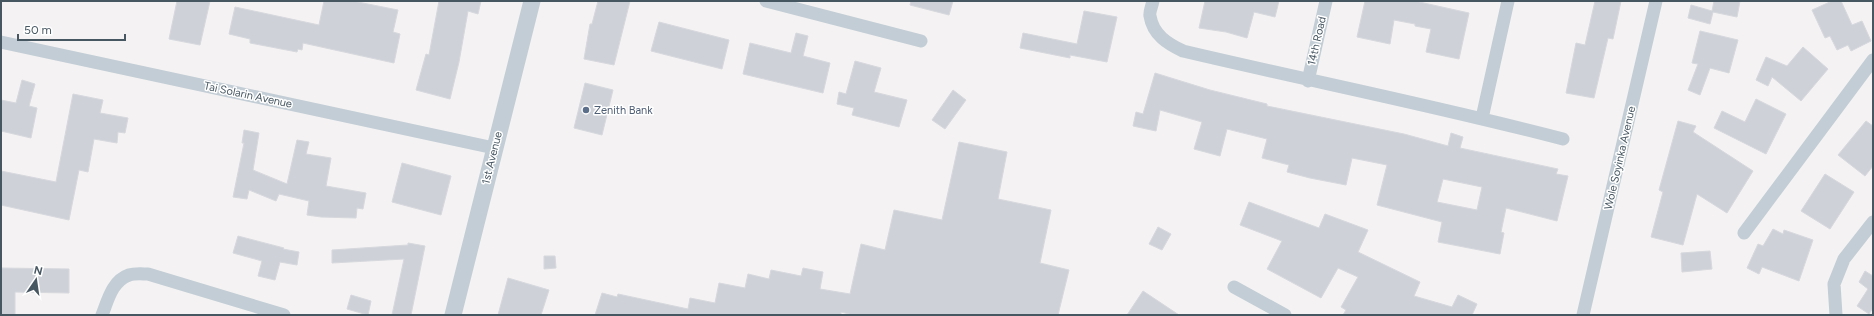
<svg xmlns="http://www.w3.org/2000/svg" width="1874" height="316" viewBox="0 0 1874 316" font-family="Figtree,sans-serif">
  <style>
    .building { fill: #ced2d8; stroke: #d6d8de; fill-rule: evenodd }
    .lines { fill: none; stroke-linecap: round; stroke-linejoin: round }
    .minor { stroke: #c2cdd5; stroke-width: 13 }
    .tertiary { stroke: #c2cdd5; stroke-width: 17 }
    .service-dot { fill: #5c6f8a; stroke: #fff; stroke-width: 1.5 }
    .labels { text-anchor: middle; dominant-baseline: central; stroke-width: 3; stroke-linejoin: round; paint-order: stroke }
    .street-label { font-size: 11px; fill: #475762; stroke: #fff }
    .service-label { font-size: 11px; fill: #4e5e75; stroke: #fff; text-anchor: start }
  </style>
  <rect width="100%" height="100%" fill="#f4f2f2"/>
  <path class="building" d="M177,1H210L200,45L169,39Z
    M324,1H353L398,10L393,32L400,34L394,63L303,43L302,50L298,49L297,52L250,43V39L229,34L235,7L319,25Z
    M439,1H481L478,14L468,11L459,62L450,99L416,90L426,54L429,55Z
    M598,1H630L614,65L584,59L590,24H592Z
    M911,1H953L949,15L910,5Z
    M1205,1H1279L1275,17L1254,12L1247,38L1226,32L1199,28Z
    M1365,1H1415L1469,13L1459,59L1426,52L1431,29L1415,26V24L1394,20L1390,44L1357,37Z
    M1595,1H1621L1613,39L1608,38L1594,98L1566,93L1576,43L1585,45Z
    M1714,1H1740L1737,17L1713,12L1710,24L1688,18L1691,5L1712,11Z
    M1832,1H1841L1852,25L1862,21L1871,41L1851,51L1848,45L1837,50L1830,36L1825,38L1812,10Z
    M1084,11L1117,17L1107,62L1070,55V58L1020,48L1023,33L1077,44Z
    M659,22L729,40L722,69L651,51Z
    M1700,31L1738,40L1729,73L1710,68L1700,95L1688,90L1698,64L1692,63Z
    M796,33L808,36L803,56L830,63L823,93L743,74L750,43L791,53Z
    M1803,47L1828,69L1801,101L1772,77L1768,86L1756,80L1766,57L1787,66Z
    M855,61L881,68L874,92L907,100L899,127L852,115L854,108L837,104L839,92L846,94Z
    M1155,73L1210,90L1267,104V106L1404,134L1448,146L1451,133L1463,137L1460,148L1558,169L1556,174L1568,176L1557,221L1506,208L1501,232L1504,233L1500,254L1438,242L1442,222L1377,205L1387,165L1352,158L1346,185L1310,178L1287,172L1289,165L1262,158L1267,139L1227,129L1220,156L1194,149L1202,122L1160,110L1156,131L1133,126L1136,112L1143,114ZM1443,179L1482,187L1477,210L1437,202Z
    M22,80L35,84L29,106L37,108L31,138L1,131V100L16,103Z
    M585,83L613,90L602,135L574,128Z
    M953,90L966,100L945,129L932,120Z
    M73,94L103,100L100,113L128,118L125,133L118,132L117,143L94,139L88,172L79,170L69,220L1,205V171L56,182Z
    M1756,99L1786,114L1766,154L1714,128L1722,111L1745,122Z
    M1678,121L1696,126L1693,132L1753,171L1727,213L1697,194L1683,245L1651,237L1663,192L1659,190Z
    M1866,121L1873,126V166L1865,176L1838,155Z
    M244,130L259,133L253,170L287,184L297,140L309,142L306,154L331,158L326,186L366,193L363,209L357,208L356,218L321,217L307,215L309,201L279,194L276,201L249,190L247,199L233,197L244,143H242Z
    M959,142L1007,152L998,199L1051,210L1040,263L1069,270L1058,315H853L841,312V315H595L602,293L617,297L618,294L688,309L690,298L715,303L719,283L745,288L748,274L769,279L771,270L801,276L803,268L823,272L820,289L850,294L861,244L885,250L894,210L942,220Z
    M402,163L451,176L441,215L392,202Z
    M1825,174L1854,192L1830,229L1801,211Z
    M1249,202L1319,228L1325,214L1368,230L1358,252L1420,282L1414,296L1452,307L1458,295L1477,304L1472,315H1343L1346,310L1341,307L1358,277L1338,268L1321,298L1267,269L1282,241L1240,225Z
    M1158,227L1171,234L1162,250L1149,244Z
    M1773,229L1783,234L1784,230L1813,240L1799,281L1762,267L1759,274L1747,268L1758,244L1763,246Z
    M238,236L284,248L283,249L299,252L297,265L280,262L275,280L258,276L262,261L233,253Z
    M408,243L425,246L411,315H392L404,259L332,263V250L408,245Z
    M1710,251L1712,269L1682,272L1681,253Z
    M544,256H555L556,268L544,269Z
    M1,268L69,269V293L15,292V315H1Z
    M1865,271L1873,276V308L1869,314L1857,306L1868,289L1859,282Z
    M508,278L549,290L541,315H498Z
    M1143,291L1179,315H1127Z
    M351,295L371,301L368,315L347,309Z"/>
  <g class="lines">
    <path class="minor" d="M766,1L921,41
      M1153,1C1152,6 1149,12 1150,16C1153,35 1168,44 1183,51C1310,81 1437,106 1563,139
      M1,42L494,148
      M1308,81L1326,1
      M1482,118L1508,1
      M1744,233L1873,60
      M1234,287L1285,315
      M102,315C108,300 112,281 129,275C135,273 143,274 148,274L284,315
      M1583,315L1656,1
      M1836,315L1834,284L1844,259L1873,222"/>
    <path class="tertiary" d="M453,315L532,1"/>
  </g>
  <circle class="service-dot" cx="586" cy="110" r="4"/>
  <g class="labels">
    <g class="street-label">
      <text transform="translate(1317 41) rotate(-77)">14th Road</text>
      <text transform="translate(248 95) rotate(12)">Tai Solarin Avenue</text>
      <text transform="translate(492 158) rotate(-76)">1st Avenue</text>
      <text transform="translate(1620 158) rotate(-77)">Wole Soyinka Avenue</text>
    </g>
    <g class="service-label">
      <text x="594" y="110">Zenith Bank</text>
    </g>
  </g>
  <rect width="1874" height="316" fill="none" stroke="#475762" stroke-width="4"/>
  <g transform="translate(36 280) rotate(13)" stroke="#ffffff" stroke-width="3" paint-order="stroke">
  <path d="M0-3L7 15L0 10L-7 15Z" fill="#475762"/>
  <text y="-6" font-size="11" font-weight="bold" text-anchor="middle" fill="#475762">N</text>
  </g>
  <path d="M18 34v6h107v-6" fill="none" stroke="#475762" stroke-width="2"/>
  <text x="24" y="34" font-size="12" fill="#475762" stroke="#ffffff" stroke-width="3" paint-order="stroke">50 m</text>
</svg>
